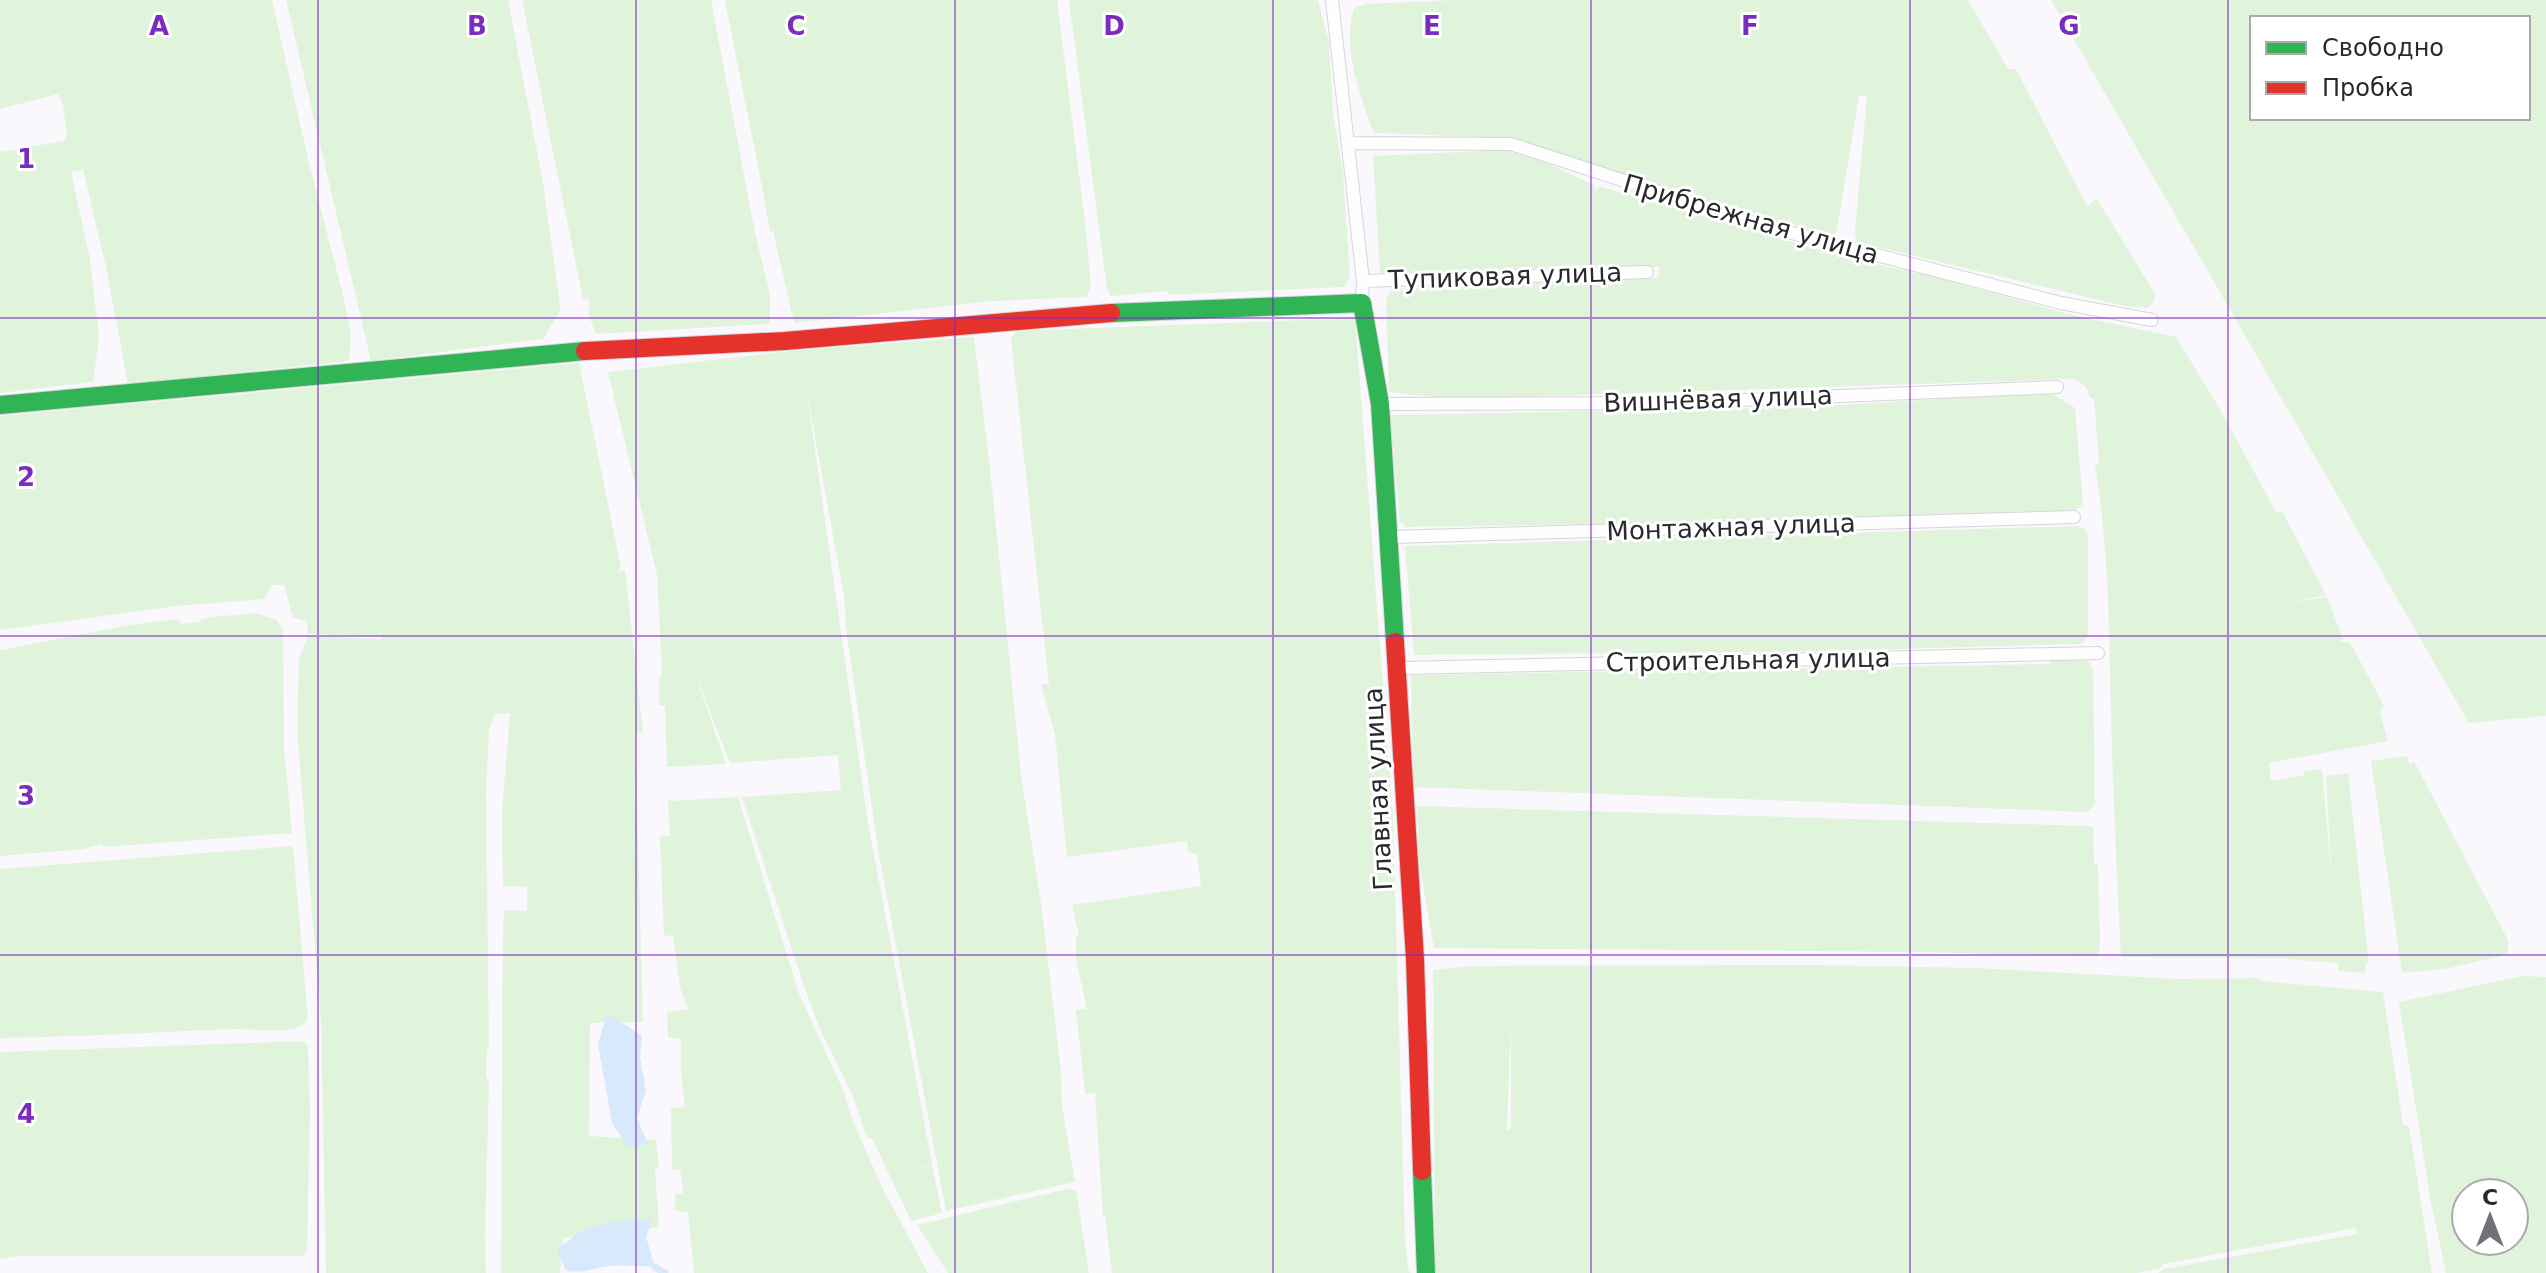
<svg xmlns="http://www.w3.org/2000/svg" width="2546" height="1273" viewBox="0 0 2546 1273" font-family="'DejaVu Sans',sans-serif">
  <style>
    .green { fill: #e0f4dc; fill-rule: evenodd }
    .water { fill: #d9e9fc }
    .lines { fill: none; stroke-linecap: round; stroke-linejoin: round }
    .stream { stroke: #d9e9fc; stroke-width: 7 }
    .lane-casing { stroke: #d7d5da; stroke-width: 14 }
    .fast-casing { stroke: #d7d5da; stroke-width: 20 }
    .jam-casing { stroke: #d7d5da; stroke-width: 20 }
    .lane { stroke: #fefeff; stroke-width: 12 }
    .fast { stroke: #30b455; stroke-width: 18 }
    .jam { stroke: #e5322d; stroke-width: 18 }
    .grid { fill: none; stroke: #7b2cbf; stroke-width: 2; stroke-opacity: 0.55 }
    .labels { text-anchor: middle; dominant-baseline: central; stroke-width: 6; stroke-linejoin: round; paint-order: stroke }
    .street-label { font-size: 26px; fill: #2b2930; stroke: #fff }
    .grid-label { font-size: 26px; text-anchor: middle; font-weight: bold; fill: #7b2cbf; stroke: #fff; stroke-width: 6; stroke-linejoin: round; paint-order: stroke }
  </style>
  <rect width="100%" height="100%" fill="#faf8fc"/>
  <path class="green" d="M0,0H272L309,163L342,291L351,334L349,361L128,384L106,267L83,170L71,172L90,259L99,337L93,382L0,393V152L64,141L67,136L63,105L58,94L0,109Z
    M286,0H508L543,183L559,298L560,311L543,339L371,361Z
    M522,0H711L755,233L770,295V324L596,334L589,316V300L583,299Z
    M725,0H1057L1085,222L1091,286L1087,297L993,301L794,323L773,231L770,232C757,154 739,77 725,0Z
    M1069,0H1318L1329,43L1333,113L1343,172L1350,277L1344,287L1168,295L1167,291L1111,296L1107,289Z
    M1454,0H1968L2008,69H2016L2087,206L2097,199L2155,294L2154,302L2148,308L2124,306L1856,242L1855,230L1867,96H1859L1837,230L1833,236L1631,180L1525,142L1506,138L1375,133L1372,129C1359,90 1342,48 1354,8L1366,4Z
    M2051,0H2546V716L2469,723ZM2252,18H2528V118H2252Z
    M1505,150L1540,160L1594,185L1596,194L1598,186L1852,259L1935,277L2068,314L2176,337L2220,409L2276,512L2282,511L2326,595L2289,602L2327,597L2343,639L2340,642H2350L2384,706L2380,713L2388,741L2269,763L2271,781L2304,775V771L2322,769L2332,881L2326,776L2348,773L2369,963H2366L2365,973L2338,971V963L2278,958L2121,957C2117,876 2113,795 2111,714C2109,631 2109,547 2095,465L2098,464L2099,461L2094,399L2090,398L2086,387L2074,379L1452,399L1389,392L1386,299L1392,289L1522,281L1657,278L1660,267L1590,266L1380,273L1373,156Z
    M1355,318L1393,817L1405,1239L1408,1269L1411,1273H1112L1105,1216H1103L1095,1093L1085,1094L1076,1010L1087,1009L1076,959V937L1079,936L1072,905L1201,886L1197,855L1188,851L1187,841L1067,857L1055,734L1041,685L1049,684L1011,339L1017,331Z
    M974,337L990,468L1021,775L1042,910L1061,1072L1062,1106L1075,1182L946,1211L879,855L847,636L844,596L807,393L868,823L932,1164L904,1170L932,1165L942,1213L911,1221L872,1138H867L853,1096L819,1027L807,995L742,797L841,790L838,755L730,763L694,671L726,764L667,767L665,706L659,705V679L662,674L657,575L608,372L798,350Z
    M579,363L621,567L618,572L625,570L643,732L636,733V762L643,1022L590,1023L589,1136L656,1140L659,1168L655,1169L659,1227L563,1238L560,1273H501L503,923L505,910L527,911V887L503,886L502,812L510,713L495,714L489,730L486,792L489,1049H487L486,1078L489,1079L485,1237L486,1273H326L321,1022L297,731L299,659L308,636L382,639V636L308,634L307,621L293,618L284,585H272L264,599L177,606L0,630V416Z
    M2037,393H2051L2075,408L2083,504L2075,510L1676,523L1406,527L1400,522L1390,415L1807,407Z
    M2079,526L2085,529L2088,536V637L2081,644L1784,652L1414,655L1405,546Z
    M255,613L277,620L283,630L284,749L292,833L105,847L101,844L83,849L0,856V650L130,625L178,619L182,624L199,622L203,618Z
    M2084,659L2090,663L2093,669L2095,805L2087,812L1413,787L1411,675L2051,664L2050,660Z
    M2407,756L2410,765L2414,761L2508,940V952L2500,956L2446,969L2402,973L2371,761Z
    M738,797L799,994L843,1090L854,1124L882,1187L928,1273H694L688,1212L675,1211V1194L683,1193L680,1169L672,1170L671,1108L685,1107L681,1075V1039L668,1037L667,1012L688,1009L680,988L673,935L664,936L660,837L670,835L668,801Z
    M1417,806L2088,826L2093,828L2094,864L2098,865L2100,945L2098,955L2090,956L1918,952L1434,948L1419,862Z
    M293,846L308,1019C297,1038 254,1028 233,1029C156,1032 78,1037 0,1038V869Z
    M1812,965L1977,968L2178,979L2260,978L2261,981L2383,992L2403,1125L2409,1126L2432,1273H2158L2164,1269L2357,1234L2356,1228L2164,1264L2159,1269L2137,1273H1435L1433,970L1473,966ZM1511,1019V1129L1508,1130L1507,1129Z
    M2522,976L2546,977V1273H2446L2431,1203L2399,1002ZM2466,1193H2514V1241H2466Z
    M302,1041L308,1046L310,1111L307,1251L303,1256H19L0,1259V1052Z
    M1071,1188L1072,1191L1076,1190L1089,1273H948L917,1225Z"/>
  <path class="water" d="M607,1013L642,1036L640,1057L646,1091L637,1118L648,1144L628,1148L612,1123L598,1045Z
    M653,1219L646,1237L655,1267C638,1266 620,1264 603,1267C589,1270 581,1273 566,1271L557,1249L583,1230L617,1221Z"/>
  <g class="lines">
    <path class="stream" d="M655,1267L665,1273"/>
    <g class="lane-casing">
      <path id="lane" d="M1332,0L1363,281L1362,299
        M1349,143L1511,144L1754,223L2061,303L2152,320
        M1363,281L1647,272
        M1384,404L1669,403L2057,387
        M1391,537L2074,517
        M1400,668L2098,653"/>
    </g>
    <g class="fast-casing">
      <path id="fast" d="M1111,313L1362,303L1380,404L1395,642
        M0,405L585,351
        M1422,1171L1426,1273"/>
    </g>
    <g class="jam-casing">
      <path id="jam" d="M585,351L785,341L1111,313
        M1395,642L1415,959L1422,1171"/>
    </g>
    <use href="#lane" class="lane"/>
    <use href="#fast" class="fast"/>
    <use href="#jam" class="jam"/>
  </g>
  <path class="grid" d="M318,0V1273M636,0V1273M955,0V1273M1273,0V1273M1591,0V1273M1910,0V1273M2228,0V1273M0,318H2546M0,636H2546M0,955H2546"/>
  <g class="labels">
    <g class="street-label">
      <text transform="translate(1751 219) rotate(16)">Прибрежная улица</text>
      <text transform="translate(1505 276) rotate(-2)">Тупиковая улица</text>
      <text transform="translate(1718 399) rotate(-2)">Вишнёвая улица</text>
      <text transform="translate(1731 527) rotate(-2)">Монтажная улица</text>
      <text transform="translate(1748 660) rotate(-1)">Строительная улица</text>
      <text transform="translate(1378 789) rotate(-93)">Главная улица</text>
    </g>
  </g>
  <g class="grid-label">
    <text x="159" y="35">A</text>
    <text x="477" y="35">B</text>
    <text x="796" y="35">C</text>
    <text x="1114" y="35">D</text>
    <text x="1432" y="35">E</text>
    <text x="1750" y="35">F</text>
    <text x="2069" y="35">G</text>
    <text x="26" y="168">1</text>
    <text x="26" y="486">2</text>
    <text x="26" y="805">3</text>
    <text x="26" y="1123">4</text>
  </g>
  <rect x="2250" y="16" width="280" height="104" fill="#ffffff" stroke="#aaa9ac" stroke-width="2"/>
  <rect x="2266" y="42" width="40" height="12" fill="#30b455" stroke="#aaa9ac" stroke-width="2"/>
  <text x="2322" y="56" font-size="24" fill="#2b2930">Свободно</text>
  <rect x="2266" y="82" width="40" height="12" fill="#e5322d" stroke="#aaa9ac" stroke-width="2"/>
  <text x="2322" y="96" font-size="24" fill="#2b2930">Пробка</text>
  <g transform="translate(2490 1217)"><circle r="38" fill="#ffffff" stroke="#aaa9ac" stroke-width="2"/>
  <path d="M0-6L14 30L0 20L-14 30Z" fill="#737177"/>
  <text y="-12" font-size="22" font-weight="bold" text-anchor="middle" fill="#2b2930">С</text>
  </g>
</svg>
